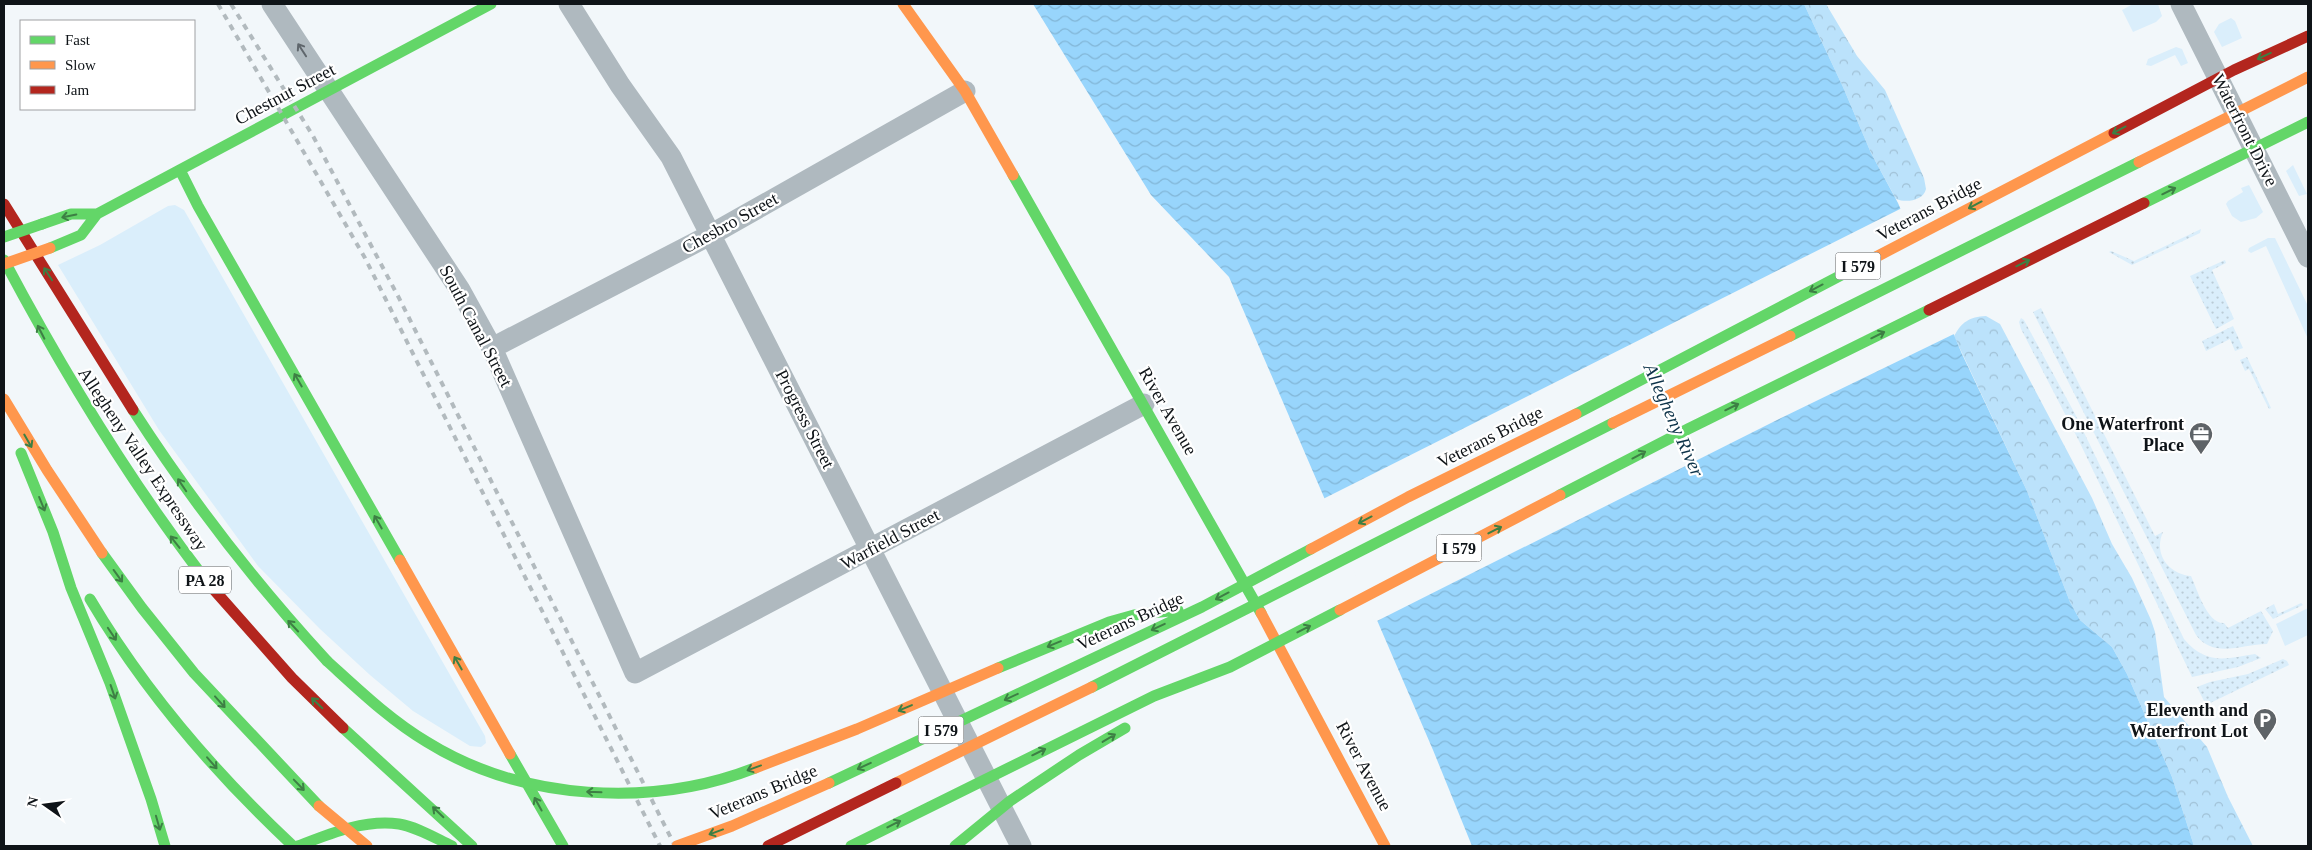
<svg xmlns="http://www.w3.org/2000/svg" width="2312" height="850" viewBox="0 0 2312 850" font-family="'Times New Roman',serif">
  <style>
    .grass { fill: #daeefb }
    .forest { fill: url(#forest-crowns) }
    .garden { fill: url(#garden-dots) }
    .water { fill: url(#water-waves) }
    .pier { fill: #f2f7fa }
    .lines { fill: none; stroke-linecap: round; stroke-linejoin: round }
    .street { stroke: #afb9bf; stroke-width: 21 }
    .fast { stroke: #63d668; stroke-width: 11 }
    .slow { stroke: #ff974d; stroke-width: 11 }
    .jam { stroke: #b3261e; stroke-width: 11 }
    .rail { stroke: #b2babe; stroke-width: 4; stroke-dasharray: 6 6; stroke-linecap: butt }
    .fast-bridge { stroke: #63d668; stroke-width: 11 }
    .slow-bridge { stroke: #ff974d; stroke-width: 11 }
    .jam-bridge { stroke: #b3261e; stroke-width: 11 }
    .oneway { stroke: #5f666c }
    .oneway2 { stroke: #3d7f44 }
    .labels { text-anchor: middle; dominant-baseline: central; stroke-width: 4.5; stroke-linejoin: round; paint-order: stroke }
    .shield { fill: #fff; stroke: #575a5d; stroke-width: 1 }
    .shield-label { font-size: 16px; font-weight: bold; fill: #0f1418 }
    .street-label { font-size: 18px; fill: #0f1418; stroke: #fff }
    .poi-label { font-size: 18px; font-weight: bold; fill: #0f1418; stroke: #fff; text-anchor: end }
    .water-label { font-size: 19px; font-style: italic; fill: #0c3248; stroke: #fff }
  </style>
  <defs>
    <pattern id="forest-crowns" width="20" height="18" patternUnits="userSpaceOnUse" patternTransform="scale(1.25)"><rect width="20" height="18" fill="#bbe2fb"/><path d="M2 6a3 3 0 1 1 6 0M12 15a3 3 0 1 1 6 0" fill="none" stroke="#a0c1d6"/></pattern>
    <pattern id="garden-dots" width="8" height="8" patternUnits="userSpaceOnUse" patternTransform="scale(1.25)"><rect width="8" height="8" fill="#daeefb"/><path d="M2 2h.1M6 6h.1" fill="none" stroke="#bacbd6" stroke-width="1.8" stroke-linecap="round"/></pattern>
    <pattern id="water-waves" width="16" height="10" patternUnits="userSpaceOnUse" patternTransform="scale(1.25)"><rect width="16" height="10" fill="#98d5fc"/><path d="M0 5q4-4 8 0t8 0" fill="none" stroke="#82b6d7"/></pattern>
  </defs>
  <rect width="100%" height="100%" fill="#f2f7fa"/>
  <path class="grass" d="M2133,4H2158L2162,16L2156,22L2133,32L2122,10Z
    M2231,18L2235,21L2242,38L2222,47L2214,32L2219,24Z
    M2176,47L2182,49L2188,63L2181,66L2175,55L2151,66L2146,65L2148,59Z
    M2293,165L2307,194L2299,196L2286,171Z
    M2249,185L2263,212L2256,218L2241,222L2232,216L2226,204L2228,201L2243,192L2241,188Z
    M175,205L184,210L485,736L486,743L481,747L470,746L413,711L370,675L320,629L258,566L159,430L58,265L100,245L168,206Z
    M2268,238H2275L2308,306V339L2266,246L2251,253L2248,251L2249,248Z
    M2308,608V635L2285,646L2276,624Z"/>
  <path class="forest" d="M1804,4H1826L1857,56L1885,90L1924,178L1926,189C1923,201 1906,203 1896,199L1871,153L1843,87Z
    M1986,316L2000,324L2092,498L2112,544L2132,578L2151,620L2155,632L2164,697L2207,747L2228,797L2253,846H2194L2172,777L2127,674L2112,647L2080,620L2070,602L2027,491L1954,336C1962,322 1969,317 1986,316Z"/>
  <path class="garden" d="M2201,229L2200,233L2132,265L2109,252L2111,251L2134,261Z
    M2225,260L2226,263L2212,270L2234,319L2216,329L2190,276Z
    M2041,308L2155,536L2163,532C2153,554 2169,574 2191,576C2197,589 2207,624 2224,623L2228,628L2261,611L2273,631L2267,644C2242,644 2214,659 2196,635L2033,312Z
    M2021,318L2024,320L2075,414L2184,639C2206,665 2225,659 2255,654L2261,658L2238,667L2192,677L2079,441L2021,329L2019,322Z
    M2233,326L2243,348L2235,351L2230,339L2206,351L2202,341Z
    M2247,357L2271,408L2269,409L2249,369L2245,371L2240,360Z
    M2301,603L2303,605L2273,619L2265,609L2274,604L2278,614Z
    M2283,659L2287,661L2289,665L2206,705L2197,687L2210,682L2248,674Z"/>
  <path class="water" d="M1033,4H1804L1843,87L1871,153L1898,203L1962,354L2027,491L2070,602L2080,620L2112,647L2127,674L2172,777L2194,846H1472L1433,750L1229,277L1151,195Z"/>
  <path class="pier" d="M1902,208L1956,333L1777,420L1375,622L1323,499Z"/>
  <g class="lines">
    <path class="street" d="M272,4L460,290L492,348L635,673L1144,404
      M569,4L620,85L671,157L1021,846
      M2181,4L2308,257
      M492,348L712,234L965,91"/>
    <path class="fast" d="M180,170L198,206L400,560
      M1013,175L1261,613
      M42,224L71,214H97
      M50,248L81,235L97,214L491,4
      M4,260C64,373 129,481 208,583
      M133,410C191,500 255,583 327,661
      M21,453L53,532L71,588L110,683L151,799L165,846
      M102,553L142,608L194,673L319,806
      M90,599C145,692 214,772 293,846
      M343,728L472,846
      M510,754L563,846
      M298,846C329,834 364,819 399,824C417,827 435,838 452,846"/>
    <path class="slow" d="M903,4L965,91L1013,175
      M4,399L47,470L102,553
      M400,560L510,754
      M1261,613L1385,846"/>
    <path class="jam" d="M4,204L133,410
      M208,583L292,678L343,728"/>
    <path class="rail" d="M218,4L365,258L660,846
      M231,4L313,136L399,298L675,846"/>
    <path class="fast-bridge" d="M2144,203L2308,122
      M4,237L42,224
      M1790,336L2139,162
      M1576,414L1876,257
      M1560,495L1688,429L1929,310
      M327,661C359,690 390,720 427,742C522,801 652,808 755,768
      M998,668L1109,622L1134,615L1178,610
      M1092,687L1613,423
      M829,783L1202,607L1311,549
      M851,846L1154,696L1230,667L1340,610
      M955,846L1010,801L1079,755L1125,728"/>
    <path class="slow-bridge" d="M2139,162L2308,77
      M1876,257L2114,133
      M4,264L50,248
      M1613,423L1790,336
      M1311,549L1408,497L1576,414
      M1340,610L1560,495
      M755,768L857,729L998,668
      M896,783L1092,687
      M319,806L367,846
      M677,846L732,826L829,783"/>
    <path class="jam-bridge" d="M2114,133L2234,70L2308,36
      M1929,310L2144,203
      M768,846L896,783"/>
  </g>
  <defs><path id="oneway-shaft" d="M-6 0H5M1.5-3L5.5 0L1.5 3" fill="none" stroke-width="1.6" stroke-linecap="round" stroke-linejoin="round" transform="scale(1.25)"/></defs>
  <use class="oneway" href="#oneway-shaft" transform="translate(302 50) rotate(-123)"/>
  <g class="oneway2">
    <use href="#oneway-shaft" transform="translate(2264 56) rotate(155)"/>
    <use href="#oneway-shaft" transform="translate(2119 130) rotate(152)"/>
    <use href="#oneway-shaft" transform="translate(2169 191) rotate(-26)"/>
    <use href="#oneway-shaft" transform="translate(1975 205) rotate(152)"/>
    <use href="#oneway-shaft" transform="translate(69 216) rotate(168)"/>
    <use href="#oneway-shaft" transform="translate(2023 263) rotate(-26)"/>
    <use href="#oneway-shaft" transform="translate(48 274) rotate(-123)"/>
    <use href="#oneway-shaft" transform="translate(1816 288) rotate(152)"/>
    <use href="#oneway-shaft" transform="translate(41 332) rotate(-117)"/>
    <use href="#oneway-shaft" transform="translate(1878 335) rotate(-26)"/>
    <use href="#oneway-shaft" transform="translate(298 380) rotate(-120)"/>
    <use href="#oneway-shaft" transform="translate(1732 407) rotate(-26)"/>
    <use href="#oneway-shaft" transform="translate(28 441) rotate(60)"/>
    <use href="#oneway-shaft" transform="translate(1639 455) rotate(-28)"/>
    <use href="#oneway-shaft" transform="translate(182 485) rotate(-124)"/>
    <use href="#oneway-shaft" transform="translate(42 504) rotate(68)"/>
    <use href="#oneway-shaft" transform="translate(1365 520) rotate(152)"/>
    <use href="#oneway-shaft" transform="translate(378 522) rotate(-120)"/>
    <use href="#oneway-shaft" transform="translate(1495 530) rotate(-27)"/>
    <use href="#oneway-shaft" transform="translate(175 542) rotate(-128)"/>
    <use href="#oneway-shaft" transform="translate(118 576) rotate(54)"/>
    <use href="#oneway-shaft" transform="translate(1222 596) rotate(152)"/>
    <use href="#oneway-shaft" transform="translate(293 626) rotate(-133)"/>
    <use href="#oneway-shaft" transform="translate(1158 627) rotate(155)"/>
    <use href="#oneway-shaft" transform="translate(1304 629) rotate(-27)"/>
    <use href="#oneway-shaft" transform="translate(112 634) rotate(56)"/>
    <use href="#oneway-shaft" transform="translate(1054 644) rotate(157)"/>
    <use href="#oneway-shaft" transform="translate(458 663) rotate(-120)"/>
    <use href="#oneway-shaft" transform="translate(113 692) rotate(71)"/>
    <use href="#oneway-shaft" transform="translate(1011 697) rotate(155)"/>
    <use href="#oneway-shaft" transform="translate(220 702) rotate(48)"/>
    <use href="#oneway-shaft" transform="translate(317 703) rotate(-136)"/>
    <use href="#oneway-shaft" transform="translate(905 708) rotate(157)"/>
    <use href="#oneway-shaft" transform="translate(1109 738) rotate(-31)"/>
    <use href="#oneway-shaft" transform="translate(1039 752) rotate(-26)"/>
    <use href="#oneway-shaft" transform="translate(212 763) rotate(49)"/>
    <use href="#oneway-shaft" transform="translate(864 766) rotate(155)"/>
    <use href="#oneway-shaft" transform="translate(754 768) rotate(160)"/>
    <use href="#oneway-shaft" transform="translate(299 785) rotate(46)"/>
    <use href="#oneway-shaft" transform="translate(594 792) rotate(-178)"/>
    <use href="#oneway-shaft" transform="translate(538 804) rotate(-119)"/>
    <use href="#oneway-shaft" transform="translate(438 812) rotate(-136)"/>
    <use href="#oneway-shaft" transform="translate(158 823) rotate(74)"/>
    <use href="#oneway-shaft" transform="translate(894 824) rotate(-27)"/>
    <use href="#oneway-shaft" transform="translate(716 832) rotate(160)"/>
  </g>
  <defs>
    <g id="office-pin" transform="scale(1.25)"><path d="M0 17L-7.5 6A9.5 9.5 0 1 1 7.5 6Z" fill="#5e6367" stroke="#fff"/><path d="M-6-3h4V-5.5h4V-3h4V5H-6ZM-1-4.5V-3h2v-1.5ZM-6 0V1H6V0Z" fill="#fff"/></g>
    <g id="parking-pin" transform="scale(1.25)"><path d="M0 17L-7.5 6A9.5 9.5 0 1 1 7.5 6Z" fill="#5e6367" stroke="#fff"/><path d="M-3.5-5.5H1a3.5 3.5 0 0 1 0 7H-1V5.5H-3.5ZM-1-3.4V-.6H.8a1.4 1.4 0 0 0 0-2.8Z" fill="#fff"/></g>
  </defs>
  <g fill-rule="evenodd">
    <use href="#office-pin" x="2201" y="434"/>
    <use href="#parking-pin" x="2265" y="720"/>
  </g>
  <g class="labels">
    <g class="shield">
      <rect x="1835.5" y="252.5" width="45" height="27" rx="4"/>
      <rect x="1436.5" y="534.5" width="45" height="27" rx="4"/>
      <rect x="179" y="566.5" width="52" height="27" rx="4"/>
      <rect x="918.5" y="716.5" width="45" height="27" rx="4"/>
    </g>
    <g class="shield-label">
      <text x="1858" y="266">I 579</text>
      <text x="1459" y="548">I 579</text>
      <text x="205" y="580">PA 28</text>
      <text x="941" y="730">I 579</text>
    </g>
    <g class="street-label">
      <text transform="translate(285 94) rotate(-28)">Chestnut Street</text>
      <text transform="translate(2245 130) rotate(63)">Waterfront Drive</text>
      <text transform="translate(1929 209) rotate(-28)">Veterans Bridge</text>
      <text transform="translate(730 223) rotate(-29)">Chesbro Street</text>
      <text transform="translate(476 326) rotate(62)">South Canal Street</text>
      <text transform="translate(1168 411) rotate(60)">River Avenue</text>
      <text transform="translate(805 419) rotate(63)">Progress Street</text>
      <text transform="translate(1490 437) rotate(-27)">Veterans Bridge</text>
      <text transform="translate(143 459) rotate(56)">Allegheny Valley Expressway</text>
      <text transform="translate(890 539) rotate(-28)">Warfield Street</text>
      <text transform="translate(1130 621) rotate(-25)">Veterans Bridge</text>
      <text transform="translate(1364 766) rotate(62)">River Avenue</text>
      <text transform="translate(763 792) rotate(-23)">Veterans Bridge</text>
    </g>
    <g class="poi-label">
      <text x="2184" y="424">One Waterfront<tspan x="2184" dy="21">Place</tspan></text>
      <text x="2248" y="710">Eleventh and<tspan x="2248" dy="21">Waterfront Lot</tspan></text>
    </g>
    <g class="water-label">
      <text transform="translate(1674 420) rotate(66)">Allegheny River</text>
    </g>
  </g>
  <rect width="2312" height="850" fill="none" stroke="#0f1418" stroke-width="10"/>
  <rect x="20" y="20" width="175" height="90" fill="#ffffff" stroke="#9fa1a3"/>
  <rect x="30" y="36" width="25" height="8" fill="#63d668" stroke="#9fa1a3"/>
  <text x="65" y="45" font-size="15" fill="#0f1418">Fast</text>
  <rect x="30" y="61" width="25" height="8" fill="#ff974d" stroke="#9fa1a3"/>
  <text x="65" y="70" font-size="15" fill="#0f1418">Slow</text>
  <rect x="30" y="86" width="25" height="8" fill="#b3261e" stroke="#9fa1a3"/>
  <text x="65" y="95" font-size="15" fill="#0f1418">Jam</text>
  <g transform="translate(45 805) rotate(284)" stroke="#ffffff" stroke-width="4" paint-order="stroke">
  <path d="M0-4L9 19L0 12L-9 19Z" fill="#0f1418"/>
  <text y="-8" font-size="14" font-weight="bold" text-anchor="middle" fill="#0f1418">N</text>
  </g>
</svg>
